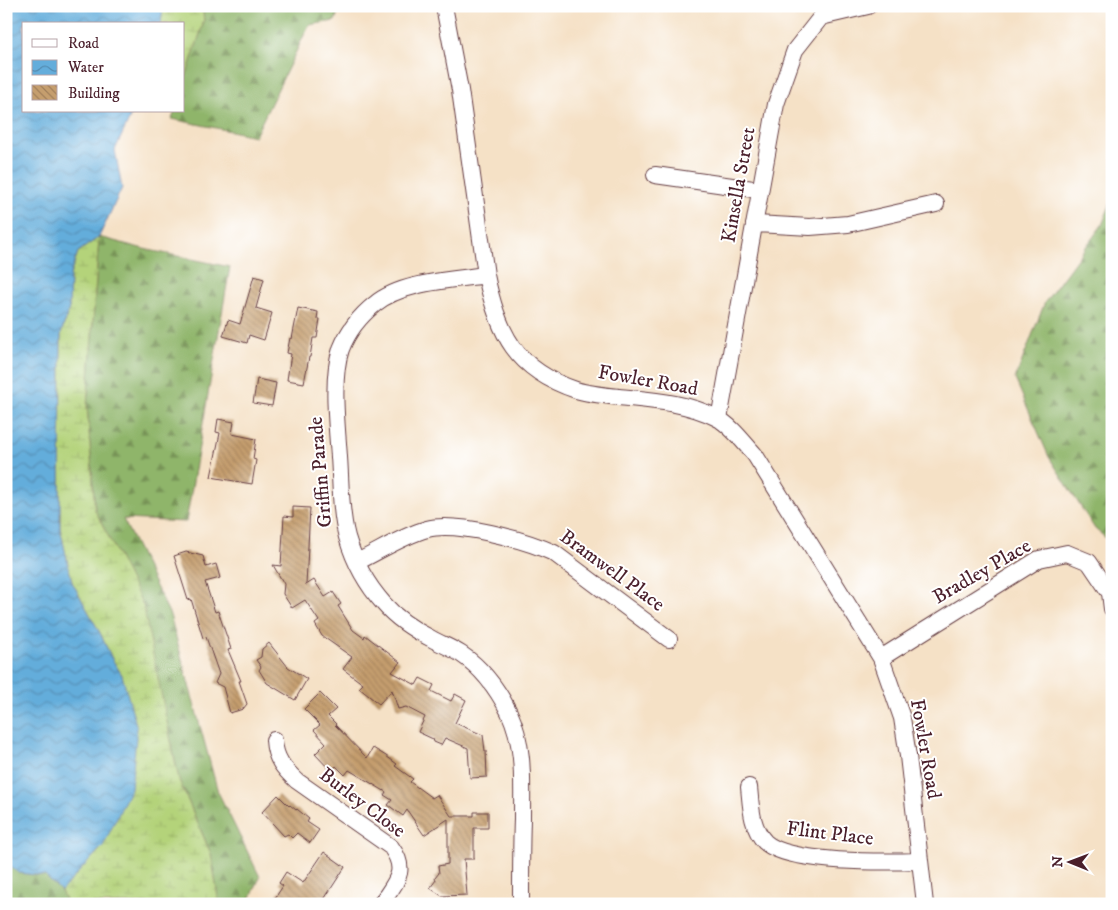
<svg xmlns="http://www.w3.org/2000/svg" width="1118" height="910" viewBox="0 0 1118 910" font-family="'IM FELL DW Pica',serif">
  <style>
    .forest { fill: url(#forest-firs); stroke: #6c6a4a }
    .wetland { fill: url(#wetland-marsh); stroke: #7f7952 }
    .water { fill: url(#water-waves); stroke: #576683 }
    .building { fill: url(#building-back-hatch) }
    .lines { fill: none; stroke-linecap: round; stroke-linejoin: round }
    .street-casing { stroke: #643c42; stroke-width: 18 }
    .street { stroke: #fff; stroke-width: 16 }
    .labels { text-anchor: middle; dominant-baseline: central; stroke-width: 4; stroke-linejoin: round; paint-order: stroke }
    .street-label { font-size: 20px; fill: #4a1f2b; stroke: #fff }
  </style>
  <defs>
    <pattern id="forest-firs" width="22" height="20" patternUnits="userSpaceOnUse" patternTransform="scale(1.25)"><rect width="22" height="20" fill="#8fb56a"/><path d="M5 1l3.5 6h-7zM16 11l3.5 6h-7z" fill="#779357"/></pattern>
    <pattern id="wetland-marsh" width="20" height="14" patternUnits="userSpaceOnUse" patternTransform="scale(1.25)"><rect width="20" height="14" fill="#b4d37a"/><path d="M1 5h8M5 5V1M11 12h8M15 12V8" fill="none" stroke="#9cb56a"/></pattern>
    <pattern id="water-waves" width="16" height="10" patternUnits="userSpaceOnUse" patternTransform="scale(1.25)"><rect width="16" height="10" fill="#64addb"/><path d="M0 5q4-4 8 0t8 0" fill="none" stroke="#548cb2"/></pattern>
    <pattern id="building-back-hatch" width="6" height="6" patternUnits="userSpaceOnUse" patternTransform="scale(1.25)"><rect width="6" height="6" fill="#c59e6e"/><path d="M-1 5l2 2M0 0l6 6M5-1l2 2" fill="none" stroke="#a2805b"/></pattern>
  </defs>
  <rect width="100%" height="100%" fill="#fff"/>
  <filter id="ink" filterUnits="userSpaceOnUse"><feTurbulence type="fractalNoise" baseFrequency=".02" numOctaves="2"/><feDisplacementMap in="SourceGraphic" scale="10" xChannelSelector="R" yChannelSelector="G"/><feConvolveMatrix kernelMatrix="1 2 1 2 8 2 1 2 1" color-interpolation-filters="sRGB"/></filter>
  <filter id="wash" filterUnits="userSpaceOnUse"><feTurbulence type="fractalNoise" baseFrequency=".0096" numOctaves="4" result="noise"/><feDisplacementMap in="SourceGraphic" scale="20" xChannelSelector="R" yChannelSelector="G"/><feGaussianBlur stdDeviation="1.12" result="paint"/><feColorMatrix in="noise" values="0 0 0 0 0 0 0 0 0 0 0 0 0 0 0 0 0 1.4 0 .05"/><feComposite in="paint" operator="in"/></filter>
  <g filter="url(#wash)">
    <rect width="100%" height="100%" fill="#f5e1c6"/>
    <path class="forest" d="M202,6H340L335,21L309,25L255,136L172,119L175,111H184V83L204,21Z
      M1112,200V543L1095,529L1049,457L1015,379L1045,302L1102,225Z
      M99,237L144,249L230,267L186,522L123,519L170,615L218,792L260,877L248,904H219L211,854L179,780L161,695L95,510L87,406Z
      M6,864L19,873L45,876L61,891L67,904H6Z"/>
    <path class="wetland" d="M163,6H202L204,21L184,83V24H161Z
      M99,237L87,406L95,510L143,605L179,780L211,854L219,904H67L61,891L103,846L122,675L113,661L100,633L72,582L60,528L61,334L69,308L70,275L78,252Z"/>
    <path class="water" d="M6,6H163L161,24H24V111H133L115,150L122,188L99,237L78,252L70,275L69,308L61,334L60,528L72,582L100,633L113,661L122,675L137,728L131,788L103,846L61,891L45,876L19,873L6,864Z"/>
    <g id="blocks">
      <path class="building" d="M254,276L264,279L256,308L272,313L264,340L249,335L247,343L223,336L228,320L240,324Z
        M298,308L318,312L317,319H320L317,338H313L310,357H309L304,383L287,380L291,354L287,353L290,338L292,339Z
        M257,379L276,383L272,406L253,403Z
        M218,419L234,422L232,434L256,439L253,459L256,460L252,484L211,477L220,433L216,432Z
        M293,507L310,508L306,585L314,580L325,597L333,592L341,604L338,606L353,630L364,638L365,635L400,662L392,672L416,685L420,678L434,685L431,691L451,701L455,694L466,700L455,723L483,735L485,751H486L487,777L470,778L468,748L445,738L441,745L434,742L433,739L418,732L425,717L406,707L398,709L392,690L379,704L359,688L363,684L343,669L352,657L322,636L315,624L319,621L305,600L292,608L283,594L284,584L273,565L281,566L284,516L293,517Z
        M186,552L203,556L206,567L216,564L220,578L205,582L215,612L218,611L231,649L228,650L241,681H239L247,704L243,709L230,713L223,687L215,683L219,674L206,637L203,638L191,599L188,600L174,556Z
        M269,643L288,667L307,679L295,700L267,683L259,670L261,667L256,660L261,657L262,649Z
        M320,693L336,709L328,716L336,724L335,725L367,758L373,748L386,756L397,764L395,766L413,779L410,782L432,798L437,795L451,816H474V812H488V828H474V859H464L467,895L442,896L430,888L436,880L435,878L439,873L438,866L448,864V819L424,835L407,810L403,816L388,805L392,800L384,795L386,792L349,770L345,775L336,766L331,771L315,754L326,743L314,730L320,725L304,709Z
        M278,795L289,806L290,805L296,810L297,809L309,819L307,822L319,830L310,843L297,833L292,838L288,834L284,836L262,812Z
        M324,852L345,867L321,904H271L283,886L279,883L286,872L303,883Z"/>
    </g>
  </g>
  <g filter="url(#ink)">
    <use href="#blocks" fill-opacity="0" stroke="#643c42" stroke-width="1"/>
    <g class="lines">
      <g class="street-casing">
        <path id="street" d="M444,6L460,90L486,275C498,334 516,370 576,390C592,395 612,396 629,398C659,401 690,404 717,418C732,426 744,443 755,455L881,658L902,718L908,756L925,904
          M655,175L760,190
          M754,224L810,227L848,224L936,204
          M486,275C453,280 401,282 375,304C360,316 348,331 341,349C331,378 337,426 339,457C341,483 340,512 347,537C354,561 367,585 384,604C397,619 414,630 432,639C441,644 452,648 461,654C482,668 498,690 509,712C525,746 522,782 522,819C521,847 521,876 521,904
          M719,419L776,104L795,50L821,17L868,6
          M357,562C380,551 402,536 427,529C456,521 526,540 554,553L669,639
          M881,658L1039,559L1067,553L1089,562L1110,593L1112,609
          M274,740C275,759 284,769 297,781L391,847C409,872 395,882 381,904
          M749,787C751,806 751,827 765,842C788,864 887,862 920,861"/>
      </g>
      <use href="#street" class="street"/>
    </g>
  </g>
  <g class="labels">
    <g class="street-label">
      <text transform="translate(739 185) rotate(-80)">Kinsella Street</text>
      <text transform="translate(648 381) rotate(10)">Fowler Road</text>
      <text transform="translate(321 472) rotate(-95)">Griffin Parade</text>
      <text transform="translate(612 571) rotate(36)">Bramwell Place</text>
      <text transform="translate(982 572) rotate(-30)">Bradley Place</text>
      <text transform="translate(925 749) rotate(80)">Fowler Road</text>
      <text transform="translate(362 803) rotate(37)">Burley Close</text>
      <text transform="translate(830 834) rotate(7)">Flint Place</text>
    </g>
  </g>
  <rect width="1118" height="910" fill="none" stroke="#fff" stroke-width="25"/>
  <rect x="22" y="22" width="162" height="90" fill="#ffffff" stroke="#b7a5aa"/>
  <rect x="32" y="39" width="25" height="8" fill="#ffffff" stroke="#b7a5aa"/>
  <text x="68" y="48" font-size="15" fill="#4a1f2b">Road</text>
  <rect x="32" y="60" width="25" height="15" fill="url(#water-waves)" stroke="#b7a5aa"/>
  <text x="68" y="72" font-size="15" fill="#4a1f2b">Water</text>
  <rect x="32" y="85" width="25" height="15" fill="url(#building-back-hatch)" stroke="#b7a5aa"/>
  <text x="68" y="98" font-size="15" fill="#4a1f2b">Building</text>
  <g transform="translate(1070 862) rotate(271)" stroke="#ffffff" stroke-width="4" paint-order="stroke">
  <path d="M0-4L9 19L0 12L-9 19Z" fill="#4a1f2b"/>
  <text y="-8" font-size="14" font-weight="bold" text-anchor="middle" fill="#4a1f2b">N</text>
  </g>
</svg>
